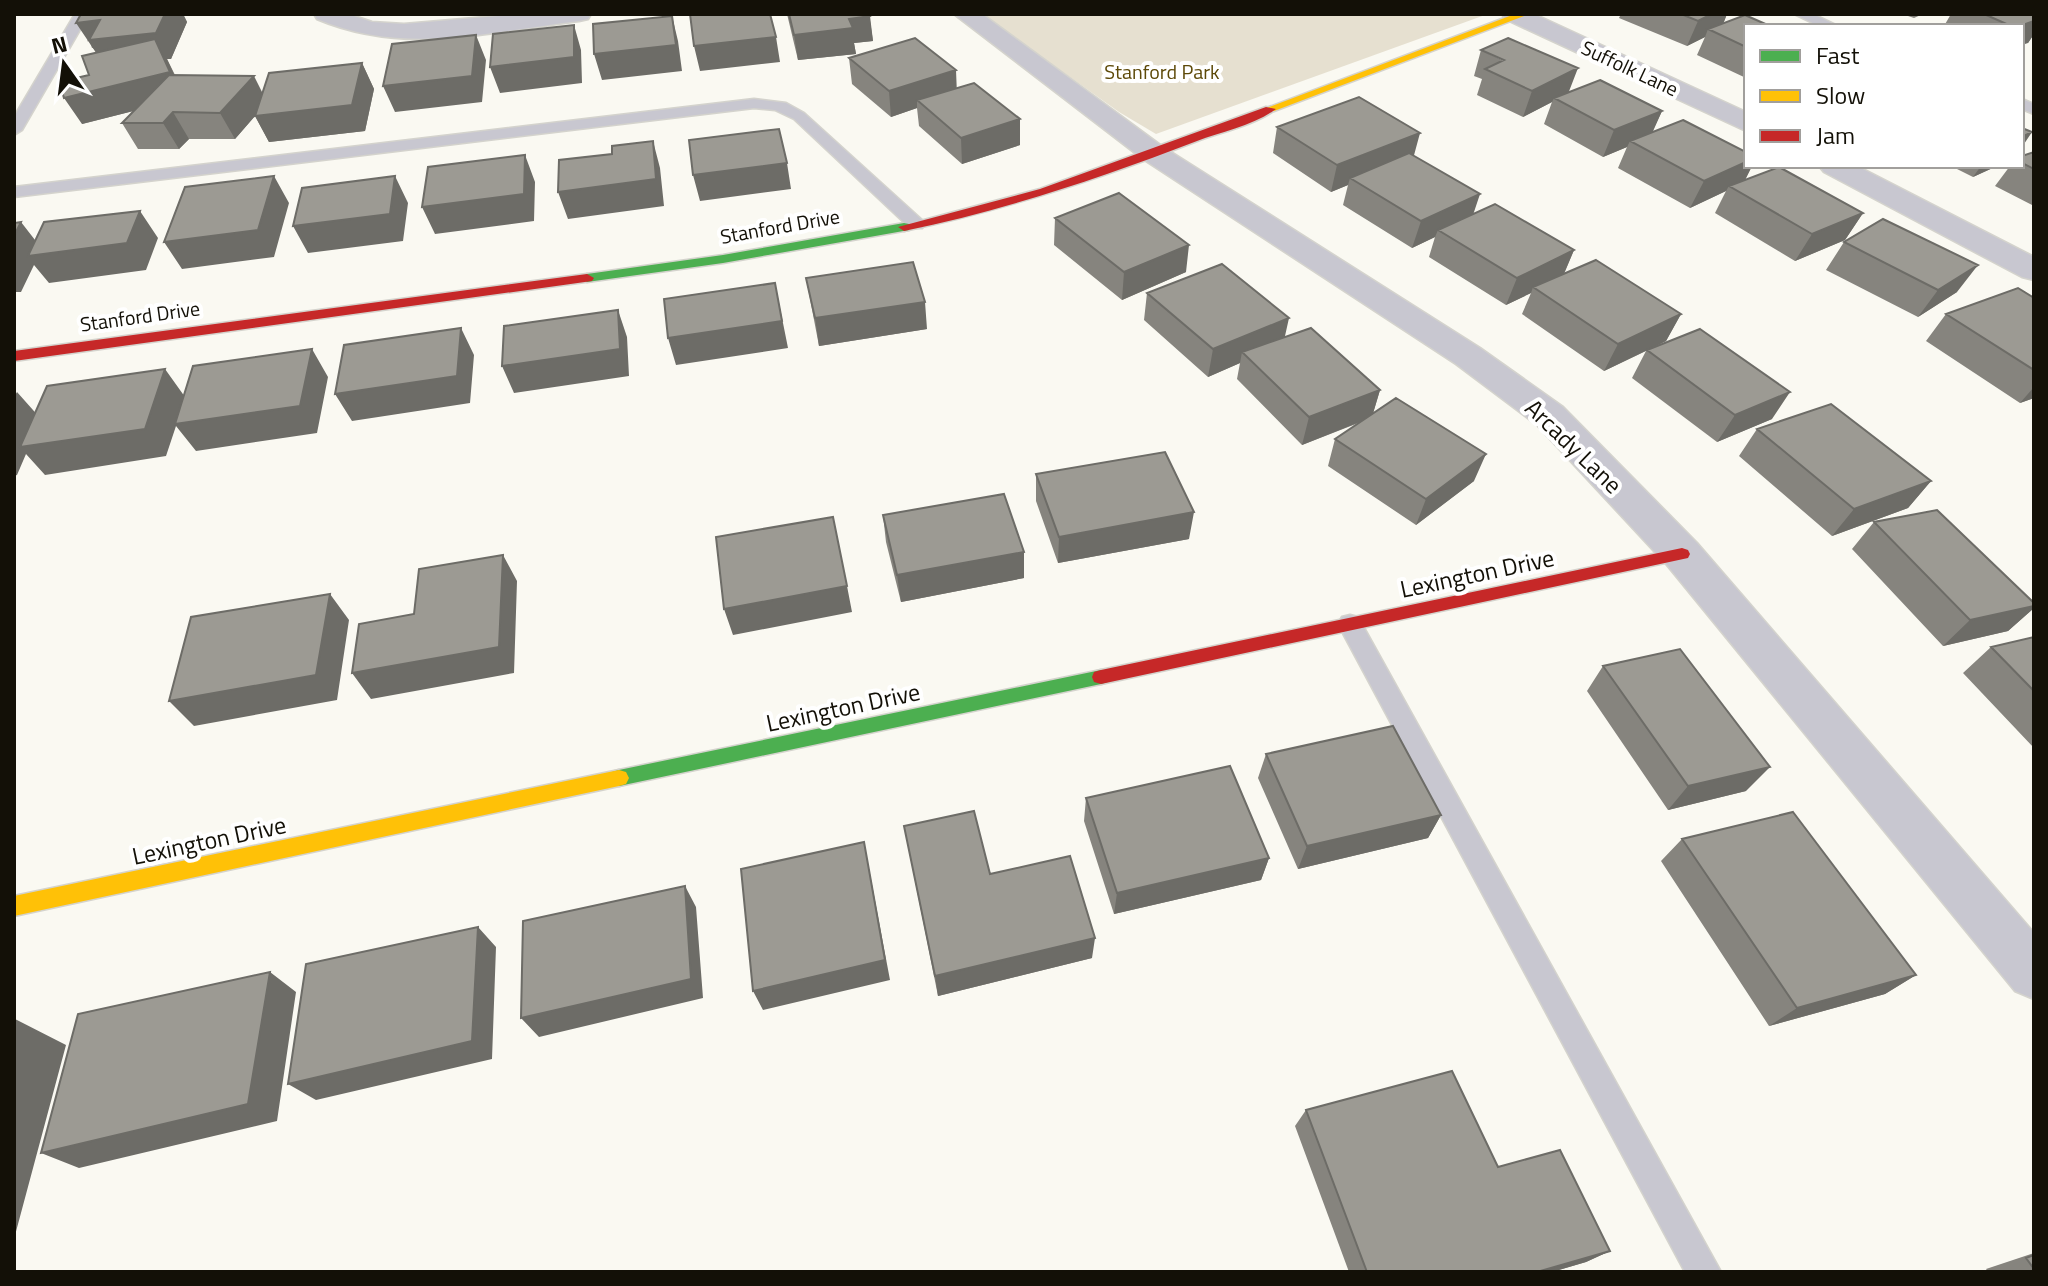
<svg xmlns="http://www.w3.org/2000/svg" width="2048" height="1286" viewBox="0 0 2048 1286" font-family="'Titillium Web',sans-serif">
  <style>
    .green { fill: #e6e0d0 }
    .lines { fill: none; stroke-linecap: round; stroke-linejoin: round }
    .lane-casing { stroke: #d4d3cd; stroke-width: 3 }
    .street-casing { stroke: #d4d3cd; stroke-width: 3 }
    .fast-casing { stroke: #d4d3cd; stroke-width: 3 }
    .slow-casing { stroke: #d4d3cd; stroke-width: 3 }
    .jam-casing { stroke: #d4d3cd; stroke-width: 3 }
    .lane { fill: #c8c7d0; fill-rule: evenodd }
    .street { fill: #c8c7d0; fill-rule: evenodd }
    .fast { fill: #4caf50; fill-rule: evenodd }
    .slow { fill: #ffc107; fill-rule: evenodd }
    .jam { fill: #c62828; fill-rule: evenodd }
    .wall { fill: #86847e }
    .shaded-wall { fill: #6d6c67 }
    .building { fill: #9c9a93; stroke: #6d6c67; stroke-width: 2 }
    .labels { text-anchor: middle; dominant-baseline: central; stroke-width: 8; stroke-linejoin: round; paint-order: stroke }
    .far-street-label { font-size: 20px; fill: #131007; stroke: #fff }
    .far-park-label { font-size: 20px; fill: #5d4908; stroke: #fff }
    .street-label { font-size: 24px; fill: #131007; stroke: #fff }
  </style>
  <rect width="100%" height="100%" fill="#faf9f2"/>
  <path class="green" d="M981,14H1483L1485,15L1156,134L1119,112Z"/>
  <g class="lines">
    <g class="lane-casing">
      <path id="lane" d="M75,14H89L22,130L14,135V117Z
        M1794,14H1813L1838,26H1819Z
        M754,99L786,103L804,113L922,220L925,224L922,228H910L794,119L775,110L754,108L14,197V187Z
        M2022,99L2034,104V114L2022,109Z
        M1350,615L1358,617L1721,1272H1685L1338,624L1342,617Z"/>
    </g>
    <g class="street-casing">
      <path id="street" d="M314,14H348L372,22L404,24L521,14H591L588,19L579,21C488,32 405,56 317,19Z
        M954,14H982L1163,147L1480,348L1563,407L1697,543L2034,933V999L2015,991L1667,565L1537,425L1456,364L1143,159Z
        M1502,14H1534L1746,112V131L1505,19Z
        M1819,166H1857L2034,257V280L2022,277L1824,172Z"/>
    </g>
    <g class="fast-casing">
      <path id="fast" d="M904,223L909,224V230L723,263L587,282L580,278L587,274L723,255Z
        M1101,670L1108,672L1110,677L1108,682L1101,684L619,786L612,784L609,778L612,772L619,770Z"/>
    </g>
    <g class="slow-casing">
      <path id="slow" d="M1515,14H1529L1274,111L1264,109Z
        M619,770L626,772L629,778L626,784L619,786L14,916V896Z"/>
    </g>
    <g class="jam-casing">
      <path id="jam" d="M1266,107L1276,109C1255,125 1221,132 1197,141C1101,178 1005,210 904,231L898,227L1040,189Z
        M587,274L594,278L592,281L14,361V351Z
        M1682,548L1688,550L1690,554L1688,558L1101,684L1094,682L1092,677L1094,672L1101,670Z"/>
    </g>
    <use href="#lane" class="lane"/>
    <use href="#street" class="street"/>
    <use href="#fast" class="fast"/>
    <use href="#slow" class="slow"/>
    <use href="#jam" class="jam"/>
  </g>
  <path class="wall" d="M81,14H183L187,22L171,59H167L175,75L263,93L362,63L374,89L365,131L269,142L255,116L235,139H189L179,149H138L122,123L133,111L82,124L89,75L97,53L93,48H92Z
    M787,14H869L873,41L854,43L856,54L798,60Z
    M1621,14H1727L1723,24L1746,26V78L1697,55L1705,37L1687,46L1619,18Z
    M1902,14H1923L1914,18Z
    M1951,14H2034V34L2028,43L2022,26H1944Z
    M1481,50L1569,92L1662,111L1652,132L1746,166H1752L1745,180L1863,213L1845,240L1795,261L1715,213L1726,191L1690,208L1618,168L1627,147L1603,157L1544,124L1552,102L1523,117L1477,95L1482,79L1474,76Z
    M849,58L957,88L1020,145L962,164L919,126L917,108L891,117L852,84Z
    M1277,127L1413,156L1473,214L1574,250L1564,274L1681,314L1666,341L1651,349L1772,419L1717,442L1632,378L1646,351L1604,371L1522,314L1531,293L1506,305L1429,257L1435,237L1412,248L1343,205L1348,185L1331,192L1273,153Z
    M2034,152V206L1995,186L2010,166H2022V156Z
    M1951,166H1997L1973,177Z
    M1055,218L1186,272L1122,300L1054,245Z
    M1844,242L1957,292L1918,317L1826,270Z
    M806,278L927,329L819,346Z
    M1147,293L1285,337L1380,390L1373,413L1474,481L1416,525L1328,466L1335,439L1361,422L1302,445L1237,379L1240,363L1208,377L1144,320Z
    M2034,298V398L2020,403L1926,341L1946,314Z
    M1757,429L1931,481L1908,508L1832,536L1739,456Z
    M1036,474L1189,539L1058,563L1036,501Z
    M883,515L1024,578L901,602L886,542Z
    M1874,522L2034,603V608L2008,631L1943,646L1852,549Z
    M2034,637V748L1963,673L1991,647Z
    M1603,666L1746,791L1668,810L1587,691Z
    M1266,754L1441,815L1428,838L1298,869L1258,778Z
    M1086,798L1269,858L1261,880L1114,914L1084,821Z
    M904,826L990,874L1092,958L938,996Z
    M1682,839L1916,975L1885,994L1769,1026L1661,861Z
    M1306,1110L1498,1167L1610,1251L1586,1262L1552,1272H1349L1295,1126Z
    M2034,1253V1272H1988L1986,1269Z"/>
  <path class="shaded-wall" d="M165,14H183L187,22L171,59H167L185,98L82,124L64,98L105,66L76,23Z
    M1712,14H1727L1721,29H1708L1705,37L1687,46L1698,21Z
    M672,16L678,41L682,71L602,80L594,54Z
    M870,16L873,41L854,43L856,54L798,60L794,35L849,19Z
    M2034,21V34L2028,43L2022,45V26H2020Z
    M574,25L581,50L582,83L500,93L490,67Z
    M476,35L486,60L482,102L395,112L383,86Z
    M776,37L780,62L700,71L694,46Z
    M362,63L374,89L365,131L269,142L255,116L235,139L220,113L254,76L267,102Z
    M1578,68L1568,94L1554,98L1552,102L1523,117L1532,91Z
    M956,70L957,95L917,100V108L891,117L889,91Z
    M1662,111L1650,138L1630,141L1627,147L1603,157L1614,130Z
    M173,112L189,139L179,149L163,123Z
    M1020,119V145L962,164L961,138Z
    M2032,132L2022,147V137Z
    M1420,133L1413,159L1350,178L1348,185L1331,192L1337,165Z
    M653,141L660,168L664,206L568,219L558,192Z
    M525,155L535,182L534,221L435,234L422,207Z
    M1746,162V166H1752L1743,184L1729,186L1726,191L1690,208L1704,181Z
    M787,163L791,189L700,201L693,175Z
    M1981,166H1997L1973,177Z
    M274,176L289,203L274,257L182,269L164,242Z
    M395,176L408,203L403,241L308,253L293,226Z
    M1480,194L1471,221L1438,230L1435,237L1412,248L1421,221Z
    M140,211L158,238L146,270L49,283L34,265L21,292H14V236L21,222L42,249Z
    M1863,213L1845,240L1795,261L1812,234Z
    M1189,245L1186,272L1122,300L1124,272Z
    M1574,250L1562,278L1533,287L1531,293L1506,305L1517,278Z
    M1978,265L1957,292L1918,317L1938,290Z
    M775,283L788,348L676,365L668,338Z
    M925,302L927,329L819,346L815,318Z
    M618,310L627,337L629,376L514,393L502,366Z
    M1681,314L1666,341L1604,371L1618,344Z
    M1289,318L1283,345L1242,352L1240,363L1208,377L1213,349Z
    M461,328L474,355L470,403L352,421L335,394Z
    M312,349L328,377L317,433L196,451L176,426L166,456L45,475L26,454L17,475L14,476V397L17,392L41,419L165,369L185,397Z
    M2034,387V398L2020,403Z
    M1380,390L1372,417L1302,445L1309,417Z
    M1790,392L1772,419L1717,442L1735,415Z
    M1486,454L1474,481L1416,525L1426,499Z
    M1931,481L1908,508L1832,536L1854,509Z
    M1194,512L1189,539L1058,563L1059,537Z
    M1024,552V578L901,602L897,575Z
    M503,555L517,581L514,673L371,699L352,673Z
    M847,586L852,612L733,635L724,609Z
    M330,594L349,620L337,700L194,726L169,701Z
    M2034,606V608L2008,631L1943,646L1970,620Z
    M1770,767L1746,791L1668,810L1688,786Z
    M1441,815L1428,838L1298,869L1307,846Z
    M864,842L890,980L763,1010L753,991Z
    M1269,858L1261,880L1114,914L1117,893Z
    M685,886L696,907L703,998L539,1037L521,1018Z
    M478,927L496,947L492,1059L316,1100L288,1084Z
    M1095,938L1092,958L938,996L935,976Z
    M270,972L296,992L277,1121L79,1168L41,1153Z
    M1916,975L1885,994L1769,1026L1797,1008Z
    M15,1019L66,1045L14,1239V1022Z
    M1610,1251L1586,1262L1552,1272H1537Z"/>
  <path class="building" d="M81,14H165L156,33L89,40L100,20L76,23Z
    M690,14H770L776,37L694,46Z
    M789,14H869L870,16L849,19L853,28L794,35Z
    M1681,14H1712L1698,21Z
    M1984,14H2034V21L2020,26H2011Z
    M1745,15L1770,26H1746V47L1708,29Z
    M672,16L676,45L594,54L593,24Z
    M574,25V57L490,67L493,34Z
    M476,35L472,76L383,86L392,44Z
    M915,38L956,70L889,91L849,58Z
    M1508,38L1578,68L1532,91L1485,69L1504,60L1481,50Z
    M155,39L170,72L64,98L59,82L89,75L82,56Z
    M362,63L352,105L255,116L269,73Z
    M169,75L254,76L220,113L173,112L163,123H122Z
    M1600,80L1662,111L1614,130L1554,98Z
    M974,83L1020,119L961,138L917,100Z
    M1359,97L1420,133L1337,165L1277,127Z
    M1683,120L1746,152V162L1704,181L1630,141Z
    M2022,128L2032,132L2022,137Z
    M779,129L787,163L693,175L689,140Z
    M653,141L656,179L558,192L559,160L612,154V146Z
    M2034,152V169L2022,163V156Z
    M1409,153L1480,194L1421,221L1350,178Z
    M525,155L524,194L422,207L428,167Z
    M1779,167L1863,213L1812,234L1729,186Z
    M274,176L258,230L164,242L185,187Z
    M395,176L390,214L293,226L302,188Z
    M1119,193L1189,245L1124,272L1055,218Z
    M1495,204L1574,250L1517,278L1438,230Z
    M140,211L127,243L28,256L44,222Z
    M1883,219L1978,265L1938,290L1844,242Z
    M21,222L14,236V223Z
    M1596,260L1681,314L1618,344L1533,287Z
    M913,262L925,302L815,318L806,278Z
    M1222,264L1289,318L1213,349L1147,293Z
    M775,283L782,321L668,338L664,299Z
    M2018,288L2034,298V370L1946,314Z
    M618,310L620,349L502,366L504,326Z
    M461,328L457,376L335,394L344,345Z
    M1311,328L1380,390L1309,417L1242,352Z
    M1700,329L1790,392L1735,415L1647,350Z
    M312,349L300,406L175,424L193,366Z
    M165,369L145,429L20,447L47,386Z
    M1396,398L1486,454L1426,499L1335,439Z
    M1831,404L1931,481L1854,509L1757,429Z
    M1165,452L1194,512L1059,537L1036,474Z
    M1004,494L1024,552L897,575L883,515Z
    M1937,510L2034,603V606L1970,620L1874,522Z
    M833,517L847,586L724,609L716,537Z
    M503,555L499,647L352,673L359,624L414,614L419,569Z
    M330,594L316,675L169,701L191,617Z
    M2034,637V691L1991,647Z
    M1680,649L1770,767L1688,786L1603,666Z
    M1393,726L1441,815L1307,846L1266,754Z
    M1230,766L1269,858L1117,893L1086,798Z
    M974,811L990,874L1070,856L1095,938L935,976L904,826Z
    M1793,812L1916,975L1797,1008L1682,839Z
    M864,842L885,960L753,991L741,869Z
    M685,886L691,979L521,1018L523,921Z
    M478,927L472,1041L288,1084L306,964Z
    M270,972L248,1104L41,1153L78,1014Z
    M1452,1071L1498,1167L1560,1150L1610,1251L1537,1272H1367L1306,1110Z
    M2034,1255V1269L2026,1258Z"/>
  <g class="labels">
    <g class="far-street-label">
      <text transform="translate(1630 68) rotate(25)">Suffolk Lane</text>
      <text transform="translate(780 226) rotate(-10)">Stanford Drive</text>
      <text transform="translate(140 316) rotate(-8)">Stanford Drive</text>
    </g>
    <g class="far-park-label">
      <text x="1162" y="71">Stanford Park</text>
    </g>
    <g class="street-label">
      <text transform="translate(1574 446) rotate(44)">Arcady Lane</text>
      <text transform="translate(1477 573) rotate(-12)">Lexington Drive</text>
      <text transform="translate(843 707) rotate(-12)">Lexington Drive</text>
      <text transform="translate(209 840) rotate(-12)">Lexington Drive</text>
    </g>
  </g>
  <rect width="2048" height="1286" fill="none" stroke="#131007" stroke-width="32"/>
  <rect x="1744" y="24" width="280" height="144" fill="#ffffff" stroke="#a19f9c" stroke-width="2"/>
  <rect x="1760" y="50" width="40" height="12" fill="#4caf50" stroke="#a19f9c" stroke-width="2"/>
  <text x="1816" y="64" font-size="24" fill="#131007">Fast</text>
  <rect x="1760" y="90" width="40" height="12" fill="#ffc107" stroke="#a19f9c" stroke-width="2"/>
  <text x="1816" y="104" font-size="24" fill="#131007">Slow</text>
  <rect x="1760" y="130" width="40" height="12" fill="#c62828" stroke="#a19f9c" stroke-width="2"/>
  <text x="1816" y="144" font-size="24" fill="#131007">Jam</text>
  <g transform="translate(64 64) rotate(346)" stroke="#ffffff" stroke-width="6" paint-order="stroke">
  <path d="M0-6L14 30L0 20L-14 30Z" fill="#131007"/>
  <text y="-12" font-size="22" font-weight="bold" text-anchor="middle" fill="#131007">N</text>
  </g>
</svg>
